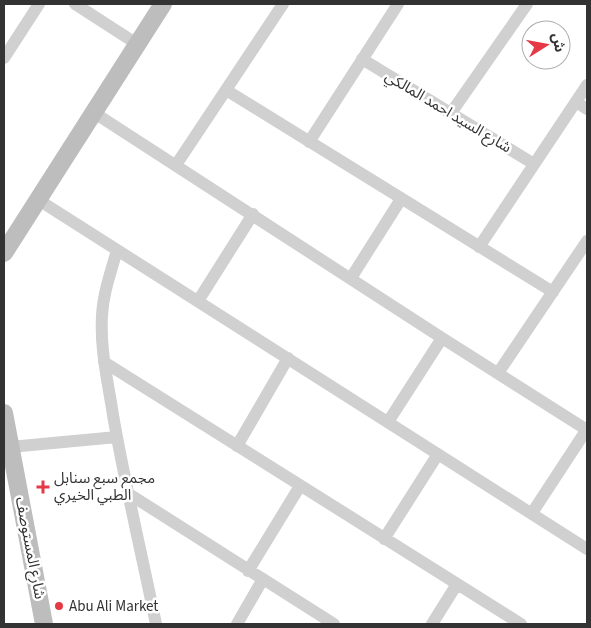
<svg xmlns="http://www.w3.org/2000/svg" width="591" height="628" viewBox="0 0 591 628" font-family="'Source Sans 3','Noto Sans Arabic',sans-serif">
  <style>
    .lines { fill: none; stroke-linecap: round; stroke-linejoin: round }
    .street { stroke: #d0d0d0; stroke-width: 12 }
    .secondary { stroke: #bdbdbd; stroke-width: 18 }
    .poi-dot { fill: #e63946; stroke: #fff; stroke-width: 2 }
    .labels { text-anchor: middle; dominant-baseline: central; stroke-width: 5; stroke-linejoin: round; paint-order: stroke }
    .street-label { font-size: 15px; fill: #333; stroke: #fff }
    .poi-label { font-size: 15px; fill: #333; stroke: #fff; text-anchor: start }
  </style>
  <rect width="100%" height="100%" fill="#fff"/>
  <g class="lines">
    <path class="street" d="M75,4L137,44
      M4,58L39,4
      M362,59L534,164
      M226,90L553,292
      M576,102L587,109
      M93,112L442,338L587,430
      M451,113L527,4
      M309,142L398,4
      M176,165L283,4
      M37,199L587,549
      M479,247L587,85
      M117,250C111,272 103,293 102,316C100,350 108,382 113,415C125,485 142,555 156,624
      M351,278L401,199
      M198,301L253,214
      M104,362L521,624
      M498,373L587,241
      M388,422L442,338
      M237,446L288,358
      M10,447L117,437
      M129,494L334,624
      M532,513L587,429
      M384,539L438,454
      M248,571L300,486
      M237,624L263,579
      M432,624L457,584"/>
    <path class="secondary" d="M4,253L163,4
      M4,413L44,624"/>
  </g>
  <g class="poi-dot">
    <path d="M40.5 479.5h5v5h5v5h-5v5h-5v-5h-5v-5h5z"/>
    <circle cx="59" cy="606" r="5"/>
  </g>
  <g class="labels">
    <g class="street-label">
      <text transform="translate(448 112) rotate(31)">شارع السيد احمد المالكي</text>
      <text transform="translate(30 548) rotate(79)">شارع المستوصف</text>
    </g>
    <g class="poi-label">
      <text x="54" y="478">مجمع سبع سنابل<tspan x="54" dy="17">الطبي الخيري</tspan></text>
      <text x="69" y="606">Abu Ali Market</text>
    </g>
  </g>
  <rect width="591" height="628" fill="none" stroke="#333333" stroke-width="10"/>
  <g transform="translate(546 45) rotate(79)"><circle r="24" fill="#ffffff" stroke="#adadad"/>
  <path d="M0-4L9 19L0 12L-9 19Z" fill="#e63946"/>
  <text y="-8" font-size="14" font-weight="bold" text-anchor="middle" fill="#333333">ش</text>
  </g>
</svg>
